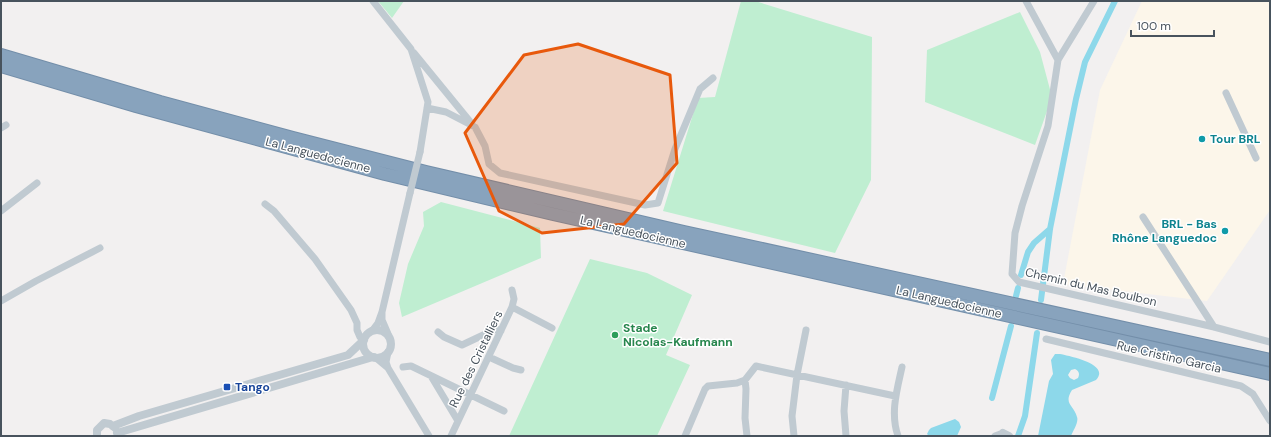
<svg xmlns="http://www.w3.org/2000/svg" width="1271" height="437" viewBox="0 0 1271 437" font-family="'DM Sans',sans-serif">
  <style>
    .commercial { fill: #fcf6ea }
    .green { fill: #bfeed1 }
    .water { fill: #8dd8ea; fill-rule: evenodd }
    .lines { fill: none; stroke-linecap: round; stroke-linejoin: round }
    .canal { stroke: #8dd8ea; stroke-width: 6 }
    .motorway-casing { stroke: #738ea9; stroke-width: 14 }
    .minor { stroke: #c0cad1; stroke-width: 7 }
    .tertiary { stroke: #c0cad1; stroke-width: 8 }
    .motorway { stroke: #88a3bd; stroke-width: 12 }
    .minor-bridge { stroke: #c0cad1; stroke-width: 7 }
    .marked { fill: #e8590c; fill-opacity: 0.2; stroke: #e8590c; stroke-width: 3; stroke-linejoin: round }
    .culture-dot { fill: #0f9aa8; stroke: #fff; stroke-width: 1.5 }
    .leisure-dot { fill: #2e9e5b; stroke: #fff; stroke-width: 1.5 }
    .transit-dot { fill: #1a4fb4; stroke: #fff; stroke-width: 1.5 }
    .labels { text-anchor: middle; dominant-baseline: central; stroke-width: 3; stroke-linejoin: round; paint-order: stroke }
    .culture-label { font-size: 12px; font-weight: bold; fill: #0d838f; stroke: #fff; text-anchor: start }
    .street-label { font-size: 12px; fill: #48535d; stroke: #fff }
    .leisure-label { font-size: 12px; font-weight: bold; fill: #27864d; stroke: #fff; text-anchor: start }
    .transit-label { font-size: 12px; font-weight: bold; fill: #164399; stroke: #fff; text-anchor: start }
  </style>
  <rect width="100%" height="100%" fill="#f2f0f0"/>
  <path class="commercial" d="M1142,1H1270V210L1207,301L1063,284L1100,90Z"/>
  <path class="green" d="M378,1H404L392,18Z
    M741,1H755L872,37L871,180L835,253L663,211L698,98L715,97Z
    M1020,12L1040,52L1052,97L1035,145L925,102L927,50Z
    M441,202L540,228L541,258L402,317L399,303L408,264L424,226L423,212Z
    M590,259L647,273L692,295L666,355L690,365L657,436H509Z"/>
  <path class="water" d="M1055,354H1060C1069,356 1111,364 1096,380L1072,390C1063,404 1074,405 1077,417C1079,422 1073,431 1071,436H1038L1049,381L1053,374L1051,360ZM1075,369C1079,371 1080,374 1078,378L1074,380L1070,378L1068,375L1071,370Z
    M955,419L959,422L961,427L957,436H929L927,434L929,430L931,428Z"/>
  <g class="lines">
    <path class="canal" d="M1021,275L1028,252L1034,243L1050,229
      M1016,296L1018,288
      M1041,300L1050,229L1076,99L1085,62L1115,1
      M992,398L1011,326
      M1018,436L1025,416L1037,333"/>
    <g class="motorway-casing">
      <path id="motorway" d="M1,55L160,102L293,138L426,172L684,232L1270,360
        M1,66L136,106L385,174L553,214L1270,374"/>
    </g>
    <path class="minor" d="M373,1L411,49L428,102L420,152
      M1026,1L1058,60L1048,126L1022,206L1015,233L1012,274L1019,282L1214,327L1270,342
      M414,53L472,124
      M1058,60L1094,1
      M1226,93L1256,158
      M427,108L446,112L475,127L485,146L489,164L500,173L645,205L658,203L675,149L700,89L713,78
      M1,128L6,125
      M265,204L274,211L315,259L351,310L357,323V330L360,337L364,338
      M1,211L37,183
      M1143,217L1214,327
      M1,301L36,281L100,248
      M512,307L552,328
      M382,312L410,193
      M372,331L378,323L382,312V320L388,334
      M438,332L444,337L462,345L496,329L501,331
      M1046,339L1241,386L1253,394L1270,421
      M388,352L386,362L388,368L429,436
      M375,357L387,367
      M489,357L513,368L521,370
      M403,367L411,366L504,411
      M431,376L458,421
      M745,380L746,389L745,418L747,436
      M846,385L844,411L846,436
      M451,436L512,307L514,299L512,290
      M685,436L705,389L708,386L737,383L745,380L756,366L895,396
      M794,436L792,416L797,375L806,330
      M898,436C890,413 897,390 902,367
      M995,436L1003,433"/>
    <path class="tertiary" d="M363 344a14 14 0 1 1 28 0a14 14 0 1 1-28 0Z
      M113,426L139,416L348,355L364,340
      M117,433L373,357
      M1003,433L1009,436
      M97,436V430L104,423L110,424L115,428"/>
    <use href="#motorway" class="motorway"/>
    <path class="minor-bridge" d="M410,193L420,152"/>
  </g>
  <path class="marked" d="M578,44L670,75L677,163L624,224L542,233L499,211L465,133L524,55Z"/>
  <g class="culture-dot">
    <circle cx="1202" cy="139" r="4"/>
    <circle cx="1225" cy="231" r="4"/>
  </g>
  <circle class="leisure-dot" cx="615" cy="335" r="4"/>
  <rect class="transit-dot" x="223" y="383" width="8" height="8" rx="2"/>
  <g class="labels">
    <g class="culture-label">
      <text x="1210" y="139">Tour BRL</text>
      <text x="1217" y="224" text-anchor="end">BRL - Bas<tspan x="1217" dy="14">Rhône Languedoc</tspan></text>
    </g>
    <g class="street-label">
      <text transform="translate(318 155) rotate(15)">La Languedocienne</text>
      <text transform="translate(633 232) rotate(13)">La Languedocienne</text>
      <text transform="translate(1091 287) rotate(13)">Chemin du Mas Boulbon</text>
      <text transform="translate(949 302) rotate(13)">La Languedocienne</text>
      <text transform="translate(1169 357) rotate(13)">Rue Cristino Garcia</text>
      <text transform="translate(476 359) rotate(-64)">Rue des Cristalliers</text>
    </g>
    <g class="leisure-label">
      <text x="623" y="328">Stade<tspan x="623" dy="14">Nicolas-Kaufmann</tspan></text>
    </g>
    <g class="transit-label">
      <text x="235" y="387">Tango</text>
    </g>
  </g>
  <rect width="1271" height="437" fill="none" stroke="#48535d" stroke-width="4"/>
  <path d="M1131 30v6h83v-6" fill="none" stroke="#48535d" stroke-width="2"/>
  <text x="1137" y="30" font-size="12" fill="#48535d" stroke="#ffffff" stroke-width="3" paint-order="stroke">100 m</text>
</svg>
